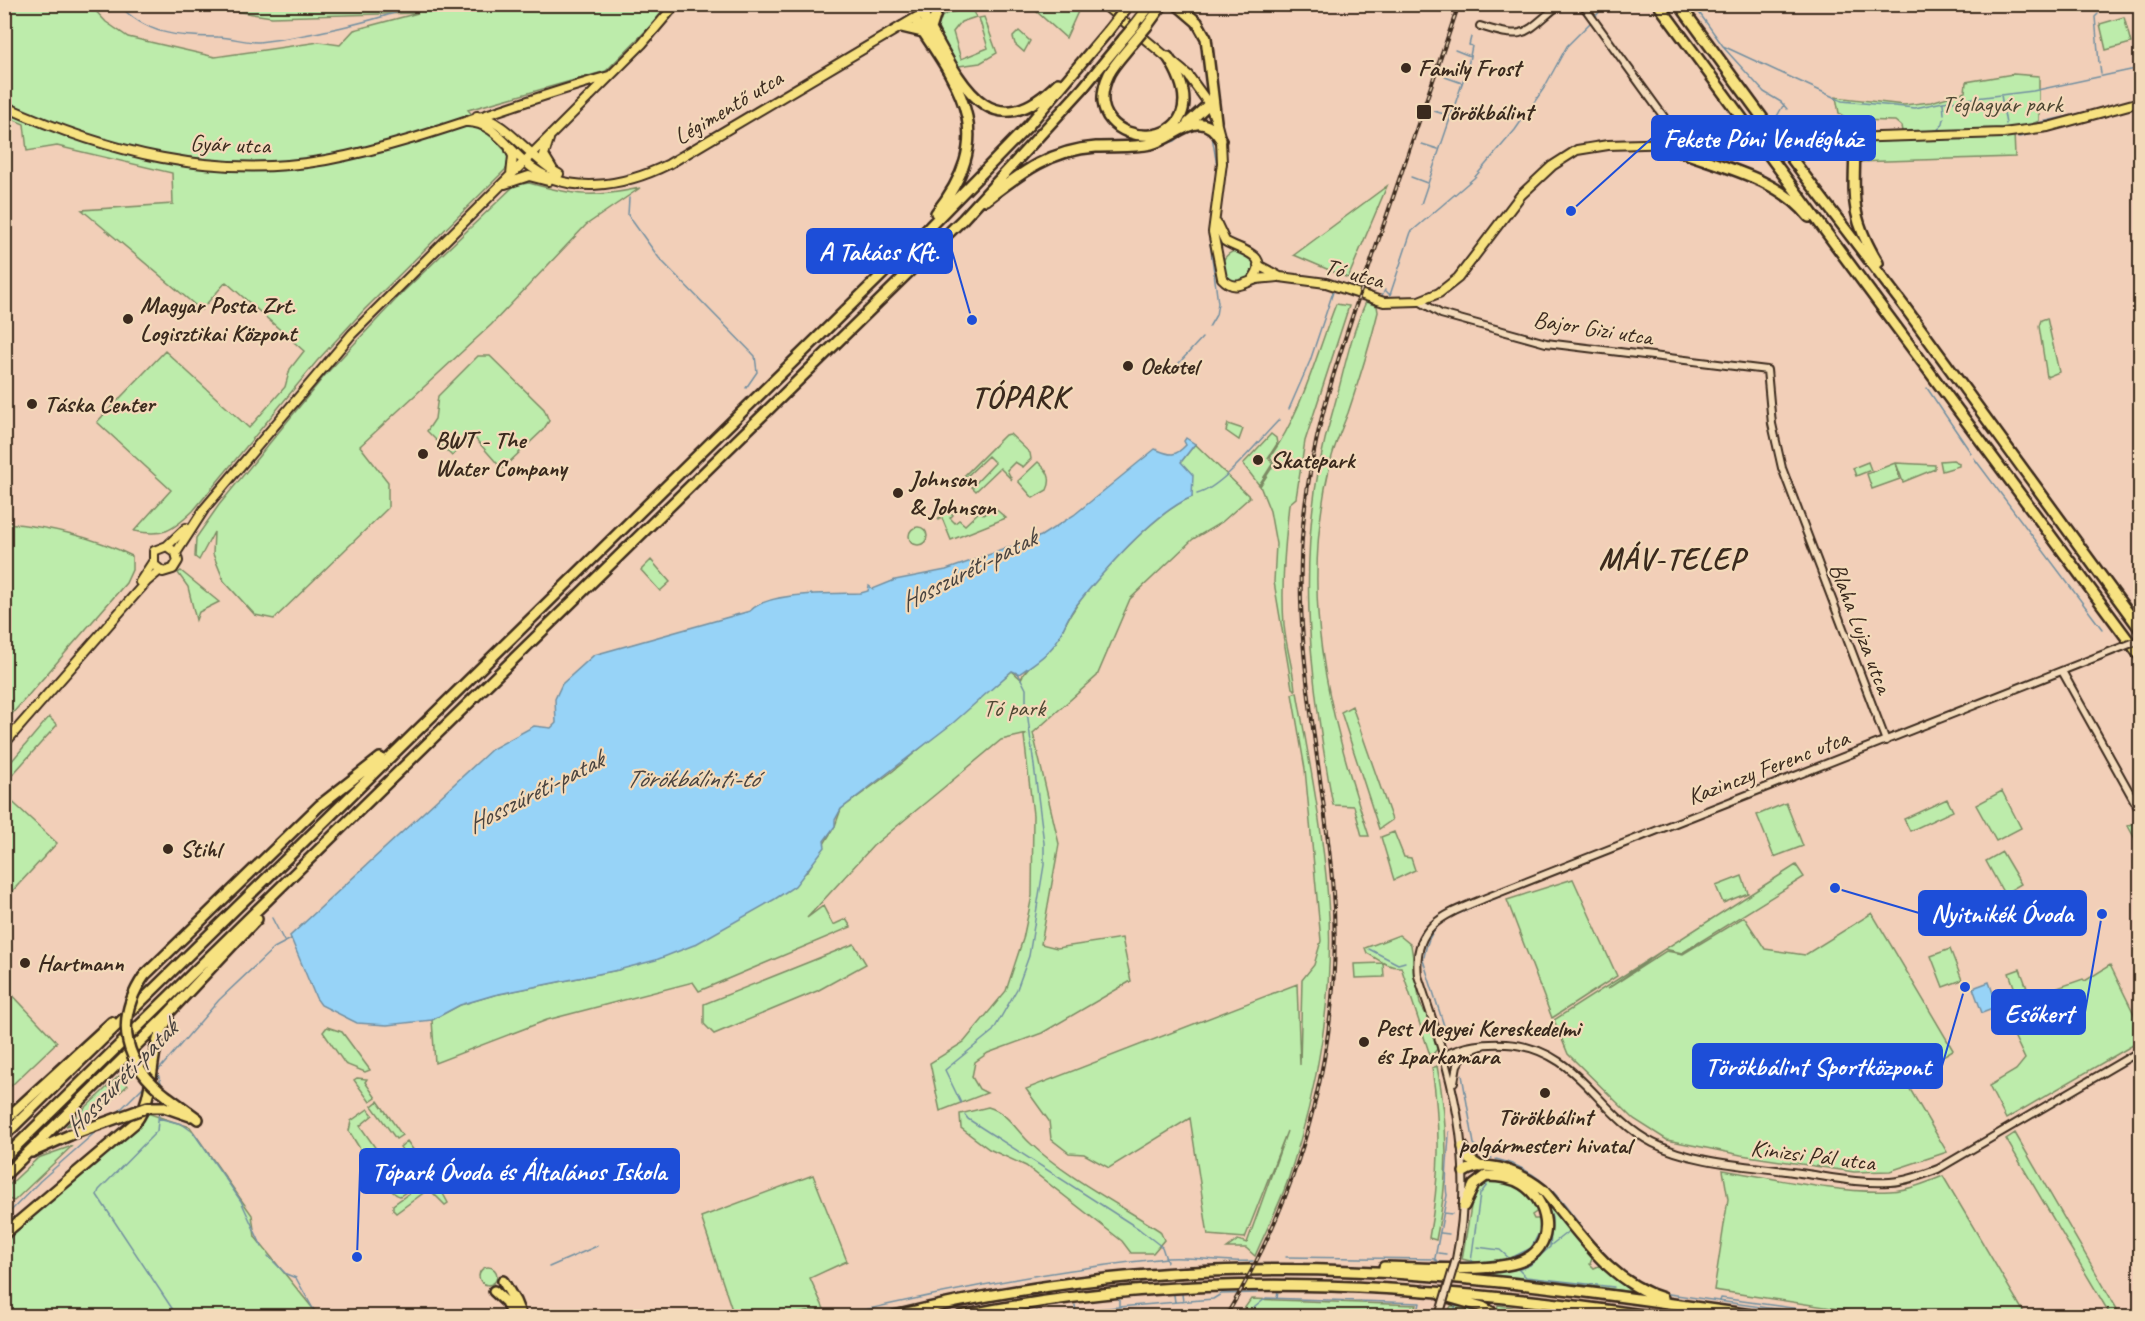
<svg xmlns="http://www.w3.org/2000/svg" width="2145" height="1321" viewBox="0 0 2145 1321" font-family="Caveat,sans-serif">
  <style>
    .green { fill: #bdecab; stroke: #7c8b64; stroke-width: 1.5 }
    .water { fill: #97d3f7; stroke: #728fa0; stroke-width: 1.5 }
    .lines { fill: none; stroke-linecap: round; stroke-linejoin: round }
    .stream { stroke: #728fa0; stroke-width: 1.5 }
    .major-tunnel { stroke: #cdae99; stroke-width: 8; stroke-dasharray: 8 4; stroke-linecap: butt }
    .minor-casing { stroke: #3b2a1e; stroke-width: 10 }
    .major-casing { stroke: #3b2a1e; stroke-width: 12 }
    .highway-casing { stroke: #3b2a1e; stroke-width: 14 }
    .minor { stroke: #f3daba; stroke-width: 6 }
    .major { stroke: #f7e281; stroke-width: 8 }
    .highway { stroke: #f7e281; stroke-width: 9 }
    .rail-casing { stroke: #3b2a1e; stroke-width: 4 }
    .rail { stroke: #f3daba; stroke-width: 1.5; stroke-dasharray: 4.5; stroke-linecap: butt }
    .minor-bridge-casing { stroke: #3b2a1e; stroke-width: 10; stroke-linecap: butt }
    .highway-bridge-casing { stroke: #3b2a1e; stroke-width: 14; stroke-linecap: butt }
    .minor-bridge { stroke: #f3daba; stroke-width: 6 }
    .highway-bridge { stroke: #f7e281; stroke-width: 9 }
    .poi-dot { fill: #3b2a1e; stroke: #f3daba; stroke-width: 2 }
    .labels { text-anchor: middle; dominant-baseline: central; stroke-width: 4.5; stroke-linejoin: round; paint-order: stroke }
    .poi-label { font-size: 24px; font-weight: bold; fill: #3b2a1e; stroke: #f3daba; text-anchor: start }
    .park-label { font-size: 24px; fill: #4e4733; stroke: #f3daba }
    .street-label { font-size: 24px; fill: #3b2a1e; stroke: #f3daba }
    .water-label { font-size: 26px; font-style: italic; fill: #49433f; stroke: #f3daba }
    .district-label { font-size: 30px; font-weight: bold; letter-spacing: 1.5px; fill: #3b2a1e; stroke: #f3daba }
    .leader { fill: none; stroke: #1d4ed8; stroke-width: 2 }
    .callout-dot { fill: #1d4ed8; stroke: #f3daba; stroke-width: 2 }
    .callout { fill: #1d4ed8; stroke: #1d4ed8; stroke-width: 2 }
    .callout-label { font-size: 26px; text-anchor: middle; font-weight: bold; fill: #fff }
  </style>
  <rect width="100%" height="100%" fill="#f2cfb8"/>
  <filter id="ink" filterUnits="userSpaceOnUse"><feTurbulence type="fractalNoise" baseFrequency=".0167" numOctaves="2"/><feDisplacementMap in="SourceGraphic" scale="12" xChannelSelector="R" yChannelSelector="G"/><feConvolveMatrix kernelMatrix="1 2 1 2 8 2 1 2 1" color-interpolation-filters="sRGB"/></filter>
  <g filter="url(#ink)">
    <path class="green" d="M4,5H90L106,22L128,37L215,57L319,42L340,45L354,30L418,13L272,17L194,5H671L606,71L468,110L509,155L507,168L364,310L317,361L193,511C172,531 163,537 134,531L171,490L97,422L165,351L249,428L285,387L290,369L304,351L226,282L201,310L82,210L173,204L172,173L57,146L27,151L24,124L5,116Z
      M1039,5H1076L1080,7L1066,38L1036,11Z
      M972,10L976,17L961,22L953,32L961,59L988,48L979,18L984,17L997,53L980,63L959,66L954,62L936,24C943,10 959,11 972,10Z
      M2124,17L2131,43L2106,50L2100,24Z
      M1019,31L1030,41L1024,52L1015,44L1013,37Z
      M2013,74L2039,76V121L2014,132L2015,157L1855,162V138L1903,136L1901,126L1895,121L1849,120L1839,113L1836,97L1904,105L1931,102L1965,92L1966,82Z
      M529,183C576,196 593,198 640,188L586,225L491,325L360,446L388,482V508L274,619L255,615L224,581L213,554L214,532L199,560L195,557L196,538L219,505L326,374L404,291L515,185Z
      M1387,186L1348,278L1294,255Z
      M1222 267a16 16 0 1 1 32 0a16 16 0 1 1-32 0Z
      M1366,302L1377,306L1378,312C1370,345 1359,380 1348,413C1342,428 1335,444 1331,460C1298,597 1327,706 1369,836H1362L1354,806L1333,805C1309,675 1293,543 1332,414C1343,377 1349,338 1366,302Z
      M1336,304L1349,306L1305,441L1296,498L1289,504C1285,545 1281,585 1284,625C1286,647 1293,668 1295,690L1292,688L1274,582L1276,544L1270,511L1260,486L1275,463L1270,457C1302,413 1316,355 1336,304Z
      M2047,318L2059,372L2047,377L2039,326L2041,320Z
      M478,356H490L544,409L549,421L543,430L502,469L473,436L452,456L427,431L435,419L438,396Z
      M1228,424L1243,429L1239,440L1226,431Z
      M1010,434L1030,453L1031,459L1023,467L1015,462L1007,470L1012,480L1000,468L976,491L972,487L995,463L988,456L964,479L963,477L1005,435Z
      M1271,434L1276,438L1277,444L1268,458L1273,463L1259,485L1243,464Z
      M1195,444L1250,497L1222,522L1193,539L1130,599L1097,676L1033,733L1059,844L1041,944L1057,948L1122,938L1131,981L1042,1033L988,1053L975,1062L972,1077L979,1089L987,1093L940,1111L930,1063L964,1042L1006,991L1023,939L1032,896L1033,815L1024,736L1027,734L1001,740L942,789L873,846L807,918L823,906L833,925L846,919L851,927L699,991L693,982L547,1020L435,1063L432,1020L460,1005L494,995L618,970L807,872L835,826L841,809L893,771L1012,671L1021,679C1026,665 1043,658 1052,647C1061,636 1065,622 1073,611C1093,579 1158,510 1192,497L1181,462Z
      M1953,460L1959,463V466L1942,471L1940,461Z
      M1038,462C1047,470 1053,478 1047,490L1033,498L1018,481Z
      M1868,462L1871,470L1856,476L1853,468Z
      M1895,463L1900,479L1872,489L1867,474Z
      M1896,463L1935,465V469L1903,482Z
      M992,506L1006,518L951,540L942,518L938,520L947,508L953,515L950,518L955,523L959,520L965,525L980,511L984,515Z
      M5,523C47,526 94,537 132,556V570L126,583L5,722Z
      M909 536a9 9 0 1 1 18 0a9 9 0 1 1-18 0Z
      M651,560L670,582L660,591L641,570Z
      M181,571L219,602L199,612L196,620L188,587L178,573Z
      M1297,692C1309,760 1323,829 1328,899C1335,991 1318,1089 1289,1177C1280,1204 1266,1230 1255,1256L1246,1248H1227L1238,1240L1247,1243L1287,1131L1245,1238L1208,1235L1190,1118L1109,1168L1084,1154L1069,1153L1051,1139L1049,1121L1026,1089L1297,984L1300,1065L1302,980L1314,965L1321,941L1305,769L1292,694Z
      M1352,706L1392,820L1379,829L1341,712Z
      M49,717L57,725L5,783V769Z
      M2002,791L2021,828L1996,841L1976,805Z
      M5,795L57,843L5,899H4Z
      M1947,799L1953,811L1910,831L1904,819Z
      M1786,803L1803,846L1774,857L1757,815Z
      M2139,820L2140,822V848L2128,826Z
      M1394,832L1404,857L1411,858L1415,870L1394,880L1381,837Z
      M2002,852L2021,884L2004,894L1986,861Z
      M1796,865L1804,877L1682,953L1665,949L1607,989L1666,951L1683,954L1744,917L1765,949L1805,955L1872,913L1953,1050L1904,1079L1947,1152L1890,1171L1854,1172L1741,1155L1667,1140L1634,1119L1568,1054L1554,1020Z
      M1742,876L1748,893L1723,903L1716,886Z
      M1573,879L1617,976L1552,1018L1507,900Z
      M1399,935L1411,945L1420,1004L1427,1016L1438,1048L1433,1054L1430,1055L1401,967C1388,968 1378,959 1367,953L1365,948Z
      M854,944L866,964L817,991L714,1034L704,1024V1004Z
      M1950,949L1962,980L1943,987L1931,956Z
      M1383,963L1384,977L1355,978L1354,964Z
      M2110,965L2140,1026V1041L2006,1119L1989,1086L2016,1070L2025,1059L2001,1008L2083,979L2085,981Z
      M2020,969L2027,988L2016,992L2009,973Z
      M5,987L57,1042L11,1086L5,1079Z
      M327,1027L342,1032L370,1070L365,1072L345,1064L323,1032Z
      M1437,1066C1449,1127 1449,1179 1436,1240L1429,1238C1440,1177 1441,1130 1432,1068Z
      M119,1076L128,1085L88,1120L66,1126Z
      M357,1078L367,1079L365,1082L376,1098L370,1102L354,1080Z
      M378,1101L402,1135L396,1139L372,1106Z
      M988,1107C1007,1112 1016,1130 1030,1143C1067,1178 1117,1203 1160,1231L1164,1240L1153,1253H1131L1122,1241L1026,1166L989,1149L961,1128L960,1114Z
      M368,1109L373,1115L360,1126L402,1186L416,1177L420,1182L400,1196C388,1195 356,1143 349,1131L351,1121Z
      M147,1113L190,1127L252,1215L255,1237L319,1316H5V1244L15,1232L130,1134Z
      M2015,1133L2121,1316H2111L2006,1139Z
      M407,1141L428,1171L420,1176L400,1147Z
      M72,1146L14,1201L5,1198V1189L38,1158Z
      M1723,1170C1774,1178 1839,1194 1890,1191C1909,1190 1926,1183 1943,1176L2026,1316H1884L1714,1290L1728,1199Z
      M813,1175L847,1261L810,1278L824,1309L785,1316H734L701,1217Z
      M432,1177L435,1179L448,1203L445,1205L429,1189L396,1213L393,1210V1205Z
      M1493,1180C1514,1183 1530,1190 1539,1210L1532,1215L1534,1219H1542C1542,1266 1497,1268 1462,1259L1473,1195L1479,1187Z
      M1543,1196L1593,1256L1590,1264L1594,1268L1601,1265L1631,1292L1573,1283L1463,1272C1495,1270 1550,1272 1550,1225C1550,1215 1542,1203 1543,1196Z
      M479 1276a9 9 0 1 1 18 0a9 9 0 1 1-18 0Z
      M1251,1299L1417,1305L1413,1316L1268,1312L1265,1316H1239Z
      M1498,1305L1568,1316H1505L1497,1309Z
      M1451,1306L1479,1309L1494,1316H1446Z"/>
    <path class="water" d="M1186,438L1195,444L1181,462L1193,475L1192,497C1154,512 1100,575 1075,607C1066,619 1063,632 1055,644C1046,656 1032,665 1019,674L1012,671L953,723L841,809L835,820V826L824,841L825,847L795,886L775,899L694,945L656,960L618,970L494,995L460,1005L432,1020L387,1025L357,1023L321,1005L316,998L290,936L492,749L534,726L551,728L556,723L555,699L562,684L594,655L750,611C768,591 833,594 861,593L868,591L869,586L873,589L895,580L946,570L1041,536L1074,515L1155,449C1170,455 1174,458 1186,445L1184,441Z
      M1989,982L1998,1007L1982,1013L1973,988Z"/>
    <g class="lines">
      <path class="stream" d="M118,4C148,36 177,36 218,37C232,37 246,43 259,42C304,37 378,21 419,4
        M1693,4L1723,46L1842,101L1915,108L1943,102L2033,91L2140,68
        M2098,14L2095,17L2099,63
        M1595,17L1606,4
        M1724,48L1764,92L1781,102L1787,109
        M1455,50L1470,56
        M2100,67L2101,74
        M1445,77L1462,83
        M2001,95L2006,124
        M1943,103L1944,114
        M1434,111L1450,116
        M1776,118L1784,104
        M2100,118L2114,114
        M2019,127L2087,112
        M1912,131C1925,132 1942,135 1944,119
        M2019,137L2087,121
        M1422,144L1438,149
        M1155,147L1175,141L1185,133
        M1092,152L1120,151
        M1411,177L1427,183
        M629,198L628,215L659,258L755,356L757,372L746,388
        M1421,204L1468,66L1472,46L1469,45L1471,37
        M1381,297L1385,290L1390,295L1411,232L1474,178L1515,130L1544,88L1567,46L1592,21
        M1209,327L1216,315L1218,303L1209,235L1217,166L1212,136
        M1179,363L1202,338
        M1927,388L1971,453
        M1289,409L1310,361L1333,292
        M1974,458L2102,629
        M1197,494C1223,487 1259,440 1279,420
        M1018,673L1026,689V703
        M1504,894L1644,839
        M1487,902L1501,896
        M272,918L284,941
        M1369,949L1398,964L1405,962
        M1422,957L1446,1032L1452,1039
        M1424,957C1430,921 1447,919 1479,905
        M157,1072L219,1000L274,948L291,939
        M158,1074L163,1088
        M1462,1075L1474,1144L1485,1156L1492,1158
        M961,1103L945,1070L993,1031L1017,989L1029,956L1044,865V843L1027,711
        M159,1111L157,1131L99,1190L97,1195L177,1316
        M117,1113L145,1085
        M965,1115L968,1119L1139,1229L1162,1247L1167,1262
        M158,1118L182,1124L193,1132L241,1201L262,1247
        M1496,1159C1550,1172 1566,1209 1598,1249
        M1444,1213L1452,1214
        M4,1218L40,1181L100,1128
        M1441,1233L1449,1234
        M1551,1245L1570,1230
        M1477,1247L1500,1250L1510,1259
        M1438,1253L1446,1254
        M268,1256L286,1274L296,1278L317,1316
        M1286,1257L1434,1259L1439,1262L1451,1263
        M1435,1258L1447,1195C1444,1183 1449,1148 1449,1132
        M1509,1259L1531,1248L1541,1229
        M1456,1263L1471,1262L1480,1194L1487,1185
        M549,1267L597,1246
        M1517,1268L1526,1277L1614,1287
        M1520,1269L1530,1265L1550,1247L1552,1218L1544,1198
        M1662,1293L1824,1316
        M1182,1294L1183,1302
        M1174,1295L1175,1302
        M1277,1298L1278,1290
        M1119,1299V1307
        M1720,1301L1721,1298L1848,1316
        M1075,1305L1076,1312
        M1455,1309L1456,1304
        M1036,1311L1037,1316
        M839,1316C947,1290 1057,1269 1167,1258C1195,1256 1225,1263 1253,1261
        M1050,1316L1095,1309L1213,1299L1221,1294L1257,1293
        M1249,1316L1255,1307L1266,1298L1420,1303L1417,1316"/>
      <path class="major-tunnel" d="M1748,141L1781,140"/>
      <g class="minor-casing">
        <path id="minor" d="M1582,4L1664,117L1673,144
          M1480,26C1527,41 1523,34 1560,4
          M1419,301L1441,314L1546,343L1767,370L1772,424L1782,468L1886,741
          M2062,671L2140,811
          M1445,1055C1465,1045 1483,1043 1506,1044C1579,1048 1596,1114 1653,1143C1693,1164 1755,1166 1800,1173C1829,1177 1860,1184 1890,1182C1907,1181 1923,1175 1938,1169L2140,1051
          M1446,1055L1459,1054L1482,1046
          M1454,1082L1457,1065L1465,1053
          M1456,1259C1477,1155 1451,1073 1418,976C1412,923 1447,914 1488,897L2117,649"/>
      </g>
      <g class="major-casing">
        <path id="major" d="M1103,4L1188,75L1209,104L1216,121L1221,140L1222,163L1213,232L1222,278C1235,292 1243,283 1257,279C1264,278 1271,278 1277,277
          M4,106C106,152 215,180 326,160C422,142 514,102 609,76
          M477,116C506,120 531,160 559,174
          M466,122C492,121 507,147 525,162C566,198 625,186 669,164L939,4
          M549,139L544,155L552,168
          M1786,140L2003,133L2048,127L2140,102
          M510,150L513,156L511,175
          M505,184L529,176L548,181
          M1217,224L1225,241C1240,251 1274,254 1251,281
          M1258,265L1280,277L1326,283L1384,302L1419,301L1439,293L1458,278L1521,195L1552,166L1577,150L1608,145L1748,141
          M167,546L176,553L178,561L173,569L163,572L154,565V551L167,546L186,528
          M176,553L205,508L352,334L642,44L676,4
          M140,582L153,562
          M4,744L146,582L159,571"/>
      </g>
      <g class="highway-casing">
        <path id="highway" d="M1176,4L1197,22L1206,38L1216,121
          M1658,4L1755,136
          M1679,4L1775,135
          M923,15C956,71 985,156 1058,83
          M915,20C963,91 997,136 936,213
          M1135,25L1151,4
          M1147,26L1163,4
          M902,27L923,32
          M931,29L939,4
          M1132,44C1124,54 1115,63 1109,74C1070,156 1234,161 1168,57
          M1188,123L1209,104
          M1855,138C1855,195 1847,211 1878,263
          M1673,144L1679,151C1723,167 1779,179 1809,217
          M1782,146L1904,306L2140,629
          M1763,147L2140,656
          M986,200C1021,173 1050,150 1096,147C1114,146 1133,148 1151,144C1177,138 1200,104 1221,140
          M144,976L320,805L380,758
          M168,1097L198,1119
          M164,1107L190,1116
          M4,1121L112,1022
          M4,1136L908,249L1028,126L1108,31
          M1463,1147L1470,1160L1481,1167
          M32,1152L70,1135
          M4,1158L963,219L1083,88L1124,38
          M1464,1172C1488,1157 1524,1175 1543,1190C1579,1231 1608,1282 1663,1298
          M4,1176L163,1019L257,919
          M4,1234L135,1123C159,1092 145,1052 168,1019
          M1384,1267C1418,1267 1498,1274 1526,1259C1557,1242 1548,1200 1522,1184C1511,1177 1499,1176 1486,1176L1474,1185L1464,1206
          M503,1281L515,1301L521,1316
          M494,1291L506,1302L512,1316
          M1441,1295L1483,1307L1498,1316
          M894,1316C1066,1274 1245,1261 1421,1275C1533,1283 1646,1300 1758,1316
          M961,1316C1190,1268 1420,1283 1649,1316"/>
      </g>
      <use href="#minor" class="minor"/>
      <use href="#major" class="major"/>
      <use href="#highway" class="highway"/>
      <g class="rail-casing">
        <path id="rail" d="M1226,1316C1305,1186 1346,1032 1332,879C1322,761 1292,646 1303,526C1311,432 1342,345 1373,256C1402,172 1430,88 1459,4"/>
      </g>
      <use href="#rail" class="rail"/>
      <g class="minor-bridge-casing">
        <path id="minor-bridge" d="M2117,649L2140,640
          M1439,1316L1456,1259"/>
      </g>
      <g class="highway-bridge-casing">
        <path id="highway-bridge" d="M1108,31L1126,8
          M1124,38L1135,25
          M1132,44L1147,26
          M1775,135L1782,146
          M1755,136L1763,147
          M144,976C113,1022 124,1064 168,1097
          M70,1135L148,1107H164"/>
      </g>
      <use href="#minor-bridge" class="minor-bridge"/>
      <use href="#highway-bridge" class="highway-bridge"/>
    </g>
  </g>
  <g class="poi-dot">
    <circle cx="1406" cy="68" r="6"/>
    <rect x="1416" y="104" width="16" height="16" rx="3"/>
    <circle cx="128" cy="319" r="6"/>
    <circle cx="1128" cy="366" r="6"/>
    <circle cx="32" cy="404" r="6"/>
    <circle cx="423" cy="454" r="6"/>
    <circle cx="1258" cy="460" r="6"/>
    <circle cx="898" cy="493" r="6"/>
    <circle cx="168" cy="849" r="6"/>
    <circle cx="25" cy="963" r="6"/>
    <circle cx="1364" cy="1042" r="6"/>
    <circle cx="1545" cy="1093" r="6"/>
  </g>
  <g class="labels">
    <g class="poi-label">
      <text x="1418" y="68">Family Frost</text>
      <text x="1438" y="112">Törökbálint</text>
      <text x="140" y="305">Magyar Posta Zrt.<tspan x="140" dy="28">Logisztikai Központ</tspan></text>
      <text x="1140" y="366">Oekotel</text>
      <text x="44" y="404">Táska Center</text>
      <text x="435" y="440">BWT - The<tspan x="435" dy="28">Water Company</tspan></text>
      <text x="1270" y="460">Skatepark</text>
      <text x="910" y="479">Johnson<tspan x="910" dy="28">&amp; Johnson</tspan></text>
      <text x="180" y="849">Stihl</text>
      <text x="37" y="963">Hartmann</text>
      <text x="1376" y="1028">Pest Megyei Kereskedelmi<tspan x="1376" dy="28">és Iparkamara</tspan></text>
      <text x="1545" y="1117" text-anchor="middle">Törökbálint<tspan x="1545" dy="28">polgármesteri hivatal</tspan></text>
    </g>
    <g class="park-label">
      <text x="2002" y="104">Téglagyár park</text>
      <text x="1014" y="708">Tó park</text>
    </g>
    <g class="street-label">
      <text transform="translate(728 107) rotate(-31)">Légimentő utca</text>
      <text transform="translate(230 144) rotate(2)">Gyár utca</text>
      <text transform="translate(1354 273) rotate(15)">Tó utca</text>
      <text transform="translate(1593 328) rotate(9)">Bajor Gizi utca</text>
      <text transform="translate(1861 628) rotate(69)">Blaha Lujza utca</text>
      <text transform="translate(1768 767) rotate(-21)">Kazinczy Ferenc utca</text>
      <text transform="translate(1813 1155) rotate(7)">Kinizsi Pál utca</text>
    </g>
    <g class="water-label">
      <text transform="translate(968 570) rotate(-27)">Hosszúréti-patak</text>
      <text x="692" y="778">Törökbálinti-tó</text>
      <text transform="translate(535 792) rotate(-27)">Hosszúréti-patak</text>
      <text transform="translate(121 1078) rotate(-46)">Hosszúréti-patak</text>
    </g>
    <g class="district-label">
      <text x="1020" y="397">TÓPARK</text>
      <text x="1672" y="559">MÁV-TELEP</text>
    </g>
  </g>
  <path class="leader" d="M1571 211L1652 138M972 320L952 251M1835 888L1919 913M2102 914L2085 1012M1965 987L1942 1066M357 1257L360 1171"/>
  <g class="callout-dot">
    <circle cx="1571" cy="211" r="6"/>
    <circle cx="972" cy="320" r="6"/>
    <circle cx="1835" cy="888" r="6"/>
    <circle cx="2102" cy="914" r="6"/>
    <circle cx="1965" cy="987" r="6"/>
    <circle cx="357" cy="1257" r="6"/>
  </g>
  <g class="callout">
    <rect x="1652" y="116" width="223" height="44" rx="6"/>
    <rect x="807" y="229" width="145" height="44" rx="6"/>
    <rect x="1919" y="891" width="167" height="44" rx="6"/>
    <rect x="1992" y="990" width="93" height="44" rx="6"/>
    <rect x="1693" y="1044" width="249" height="44" rx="6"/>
    <rect x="360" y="1149" width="319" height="44" rx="6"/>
  </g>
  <g class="callout-label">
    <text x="1763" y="147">Fekete Póni Vendégház</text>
    <text x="879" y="260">A Takács Kft.</text>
    <text x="2002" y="922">Nyitnikék Óvoda</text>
    <text x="2039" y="1022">Esőkert</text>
    <text x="1818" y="1075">Törökbálint Sportközpont</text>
    <text x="519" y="1180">Tópark Óvoda és Általános Iskola</text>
  </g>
  <rect width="2145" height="1321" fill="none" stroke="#f3daba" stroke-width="24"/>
  <rect x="12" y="12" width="2121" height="1297" fill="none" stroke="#3b2a1e" stroke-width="2" filter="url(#ink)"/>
</svg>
